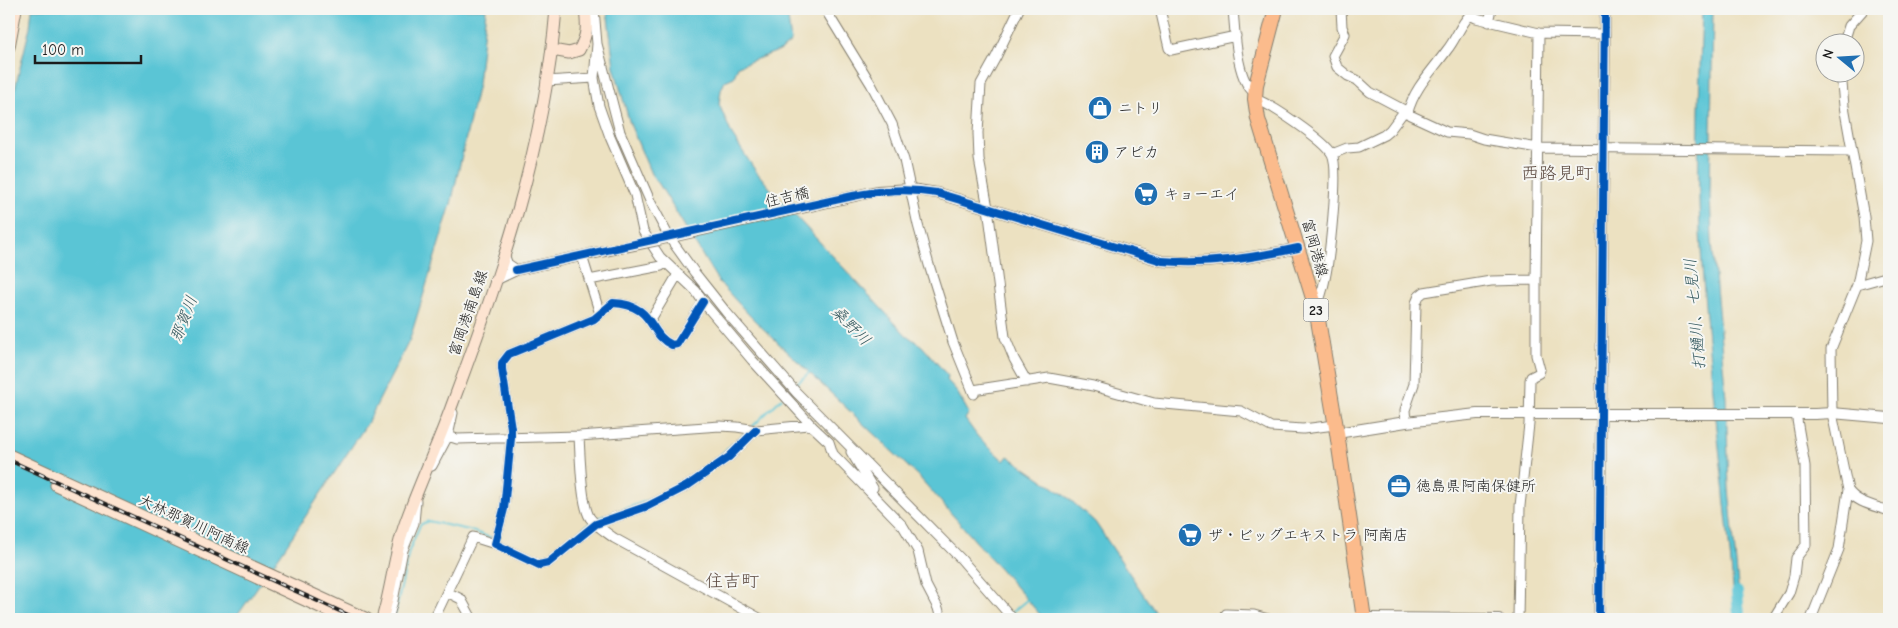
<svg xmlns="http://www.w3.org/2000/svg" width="1898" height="628" viewBox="0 0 1898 628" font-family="'Comic Neue','Klee One',sans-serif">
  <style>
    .water { fill: #5ac5d5; stroke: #3b7078 }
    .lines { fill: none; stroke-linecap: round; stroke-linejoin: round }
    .stream { stroke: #5ac5d5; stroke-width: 2 }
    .river { stroke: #5ac5d5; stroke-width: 12 }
    .minor-casing { stroke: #847e6e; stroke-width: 11 }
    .tertiary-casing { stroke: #847e6e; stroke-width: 12 }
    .secondary-casing { stroke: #847e6e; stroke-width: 13 }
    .primary-casing { stroke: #847e6e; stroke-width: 16 }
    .minor { stroke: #fff; stroke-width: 9 }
    .tertiary { stroke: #fff; stroke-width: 10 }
    .secondary { stroke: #fde4d1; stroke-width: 11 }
    .primary { stroke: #fbbb8c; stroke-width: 14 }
    .rail-casing { stroke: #1c1c1c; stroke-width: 4 }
    .rail { stroke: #f6f6f2; stroke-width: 2; stroke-dasharray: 5.5; stroke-linecap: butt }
    .tertiary-bridge-casing { stroke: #847e6e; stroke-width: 12; stroke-linecap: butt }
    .tertiary-bridge { stroke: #fff; stroke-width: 10 }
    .cycleway-casing { stroke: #f6f6f2; stroke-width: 11 }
    .cycleway { stroke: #0057b8; stroke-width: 8 }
    .labels { text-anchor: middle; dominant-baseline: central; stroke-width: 4; stroke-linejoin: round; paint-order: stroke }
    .shield { fill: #f6f6f2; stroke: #5d5d5c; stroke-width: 1 }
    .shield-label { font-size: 14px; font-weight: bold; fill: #1c1c1c }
    .poi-label { font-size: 15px; fill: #1c1c1c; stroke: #f6f6f2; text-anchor: start }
    .street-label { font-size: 15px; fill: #1c1c1c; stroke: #f6f6f2 }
    .water-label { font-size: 16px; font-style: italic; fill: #32575d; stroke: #f6f6f2 }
    .quarter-label { font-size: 18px; fill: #5c4a41; stroke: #f6f6f2 }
  </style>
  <rect width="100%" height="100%" fill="#f6f6f2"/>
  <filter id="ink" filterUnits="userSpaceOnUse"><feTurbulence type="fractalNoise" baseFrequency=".02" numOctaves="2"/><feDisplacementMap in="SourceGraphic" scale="10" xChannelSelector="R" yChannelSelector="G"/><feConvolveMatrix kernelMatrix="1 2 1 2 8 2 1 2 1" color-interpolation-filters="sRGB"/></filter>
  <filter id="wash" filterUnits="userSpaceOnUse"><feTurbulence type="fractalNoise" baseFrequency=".0096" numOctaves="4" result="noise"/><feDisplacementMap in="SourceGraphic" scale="20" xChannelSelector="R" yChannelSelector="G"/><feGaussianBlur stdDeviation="1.12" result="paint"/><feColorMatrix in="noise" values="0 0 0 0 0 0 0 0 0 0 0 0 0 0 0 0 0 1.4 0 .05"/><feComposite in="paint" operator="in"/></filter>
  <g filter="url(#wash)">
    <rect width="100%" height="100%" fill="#ece1c1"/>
    <path class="water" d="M32,9H486L478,84L451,204L410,339L368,422L282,552L235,619H9V113L30,27Z
      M607,9H776L788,18L791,42L781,50L738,66L734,77L725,81L721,90L719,104L732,135L755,170L775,194L906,335L922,346L948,376L947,380L956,390L969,413L965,419L978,437L1004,461L1008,456L1066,496L1095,522L1160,619H1044L920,478L751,317L718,281L659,184L651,174L630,124L614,67Z
      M1702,9H1713L1710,196L1712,242L1726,398L1729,489L1740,607L1737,611H1735C1726,496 1710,382 1702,267C1696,181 1699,94 1702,9Z"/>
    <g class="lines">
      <path class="stream" d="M794,386L811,371
        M753,426L782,398
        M704,469L748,431
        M596,519L655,498
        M498,541L541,560
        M563,545L590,523
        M1011,613L1028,599
        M394,619L409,551L420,525L428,521L469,530L494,539"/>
      <path class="river" d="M1737,592L1739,615"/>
    </g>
  </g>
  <g filter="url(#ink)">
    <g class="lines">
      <g class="minor-casing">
        <path id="minor" d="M594,9L597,44L594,78L599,106L610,137L635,195L643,231L660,257L696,291L703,302L752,360L813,427
          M825,9L871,84L892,124L904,160L918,225L929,265L953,342L974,394
          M1019,9L996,57L981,84L978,133L979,159L988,208L1005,337L1014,359L1027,382
          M1160,9L1169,48L1171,50L1236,36
          M1233,9C1235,30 1236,81 1255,93
          M1341,9L1342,27L1345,34L1333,56L1337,67L1348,76L1357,80L1370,92L1408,112L1410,115L1447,132L1469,134L1484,139L1538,148L1851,151
          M1489,22L1492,9
          M1844,42L1849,26L1864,9
          M597,44L620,132L651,203L669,237L695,273L726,312L796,392L961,559L1013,619
          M546,81L594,78
          M1255,99C1271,104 1325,141 1332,154C1340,169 1329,260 1325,279C1323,289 1320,299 1316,308
          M1332,154L1347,148L1359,147L1384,135L1390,130L1402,114L1408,112C1414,88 1433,70 1447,50C1456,39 1460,25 1470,15L1476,18L1539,33L1605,34
          M582,256L600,314
          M589,280L661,266L665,262
          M1536,280L1539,33
          M1857,285L1889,276
          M703,302L677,344L672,345C647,334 656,305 613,303L594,319L509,354L502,363V369L511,428V438L504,509L495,544L539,565L548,563L596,524L648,506L687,486L729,457L756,430
          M650,321L678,274
          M973,390L1049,378L1093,386L1154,403L1241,411L1271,427L1303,429L1335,425
          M1406,422L1405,410L1414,384L1416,303L1419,296L1424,292L1491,281L1536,280V355L1540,370L1539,373L1531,377L1530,380L1529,424L1520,506L1518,619
          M448,436L457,439L579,436L720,426L737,427L756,430L808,425L813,427L829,442L833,454L903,526L918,551L926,585L938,608L941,619
          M579,436C580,453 581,505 590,518C596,526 606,532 614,538L761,619
          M851,452L873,488
          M432,466L448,436L453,413
          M1848,490C1856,503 1876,506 1889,511
          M447,592L461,599L472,619
          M1226,614L1254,615L1268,619
          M388,619L393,601L403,550L414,523L416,501
          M434,619L473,537L495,544
          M1773,619L1789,593L1794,576L1796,558L1806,545L1805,466L1796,414
          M1811,619L1839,549L1848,490L1832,413L1831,349L1857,285L1866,241L1864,217L1844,106L1841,72"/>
      </g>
      <g class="tertiary-casing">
        <path id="tertiary" d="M658,240L877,191L911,189L937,193L1162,261C1209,265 1252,258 1298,248
          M516,270L590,254
          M495,280L516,270L507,264L504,255
          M1337,433L1406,422L1477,414H1815L1832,413L1889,418
          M1363,618L1499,619
          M1599,619L1605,9"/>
      </g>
      <g class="secondary-casing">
        <path id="secondary" d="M9,47L16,9
          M552,50L569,53L579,50C588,34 587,26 585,9
          M9,455L367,619
          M56,485L346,619
          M382,619C392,587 394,553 406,521C420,482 438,444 452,405C500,277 545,146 556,9"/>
      </g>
      <g class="primary-casing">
        <path id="primary" d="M1276,9L1256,85L1255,99L1258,119L1316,308L1337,433L1364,619"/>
      </g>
      <use href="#minor" class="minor"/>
      <use href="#tertiary" class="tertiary"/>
      <use href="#secondary" class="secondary"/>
      <use href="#primary" class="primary"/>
      <g class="rail-casing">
        <path id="rail" d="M9,460L357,619"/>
      </g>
      <use href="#rail" class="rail"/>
      <g class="tertiary-bridge-casing">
        <path id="tertiary-bridge" d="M590,254L658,240"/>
      </g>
      <use href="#tertiary-bridge" class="tertiary-bridge"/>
      <g class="cycleway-casing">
        <path id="cycleway" d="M516,270L853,196C883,190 907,188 937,193L1162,261C1209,265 1252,258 1298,248
          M703,302L677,344L672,345C647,334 656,305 613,303L594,319L509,354L502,363V369L511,428V438L504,509L495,544L539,565L548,563L596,524L648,506L687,486L729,457L756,430
          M1599,619L1605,9"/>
      </g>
      <use href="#cycleway" class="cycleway"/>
    </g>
  </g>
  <defs>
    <g id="shop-disc" transform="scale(1.25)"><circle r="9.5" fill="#1f6fb2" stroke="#f6f6f2"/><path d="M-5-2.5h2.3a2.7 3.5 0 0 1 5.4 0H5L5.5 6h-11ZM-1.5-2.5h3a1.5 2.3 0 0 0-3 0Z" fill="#fff"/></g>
    <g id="building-disc" transform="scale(1.25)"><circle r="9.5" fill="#1f6fb2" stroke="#f6f6f2"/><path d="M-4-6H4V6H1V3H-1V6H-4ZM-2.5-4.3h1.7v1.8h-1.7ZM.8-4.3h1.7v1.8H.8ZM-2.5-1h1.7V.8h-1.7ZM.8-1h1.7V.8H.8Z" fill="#fff"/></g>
    <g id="supermarket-disc" transform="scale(1.25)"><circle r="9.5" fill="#1f6fb2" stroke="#f6f6f2"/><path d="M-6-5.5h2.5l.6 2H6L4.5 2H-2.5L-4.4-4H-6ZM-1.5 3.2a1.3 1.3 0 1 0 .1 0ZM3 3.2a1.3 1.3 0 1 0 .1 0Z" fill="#fff"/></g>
    <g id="office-disc" transform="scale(1.25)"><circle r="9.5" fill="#1f6fb2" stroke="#f6f6f2"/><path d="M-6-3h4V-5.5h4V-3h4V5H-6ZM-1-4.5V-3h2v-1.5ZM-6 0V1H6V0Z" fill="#fff"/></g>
  </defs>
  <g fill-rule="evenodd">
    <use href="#shop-disc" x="1100" y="108"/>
    <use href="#building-disc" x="1097" y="152"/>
    <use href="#supermarket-disc" x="1146" y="194"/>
    <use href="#office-disc" x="1399" y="486"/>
    <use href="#supermarket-disc" x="1190" y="535"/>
  </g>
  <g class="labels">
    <rect class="shield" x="1303.5" y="298.5" width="25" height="23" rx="4"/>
    <g class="shield-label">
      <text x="1316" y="310">23</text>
    </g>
    <g class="poi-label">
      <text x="1118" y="108">ニトリ</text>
      <text x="1114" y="152">アピカ</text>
      <text x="1164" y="194">キョーエイ</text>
      <text x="1416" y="486">徳島県阿南保健所</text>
      <text x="1208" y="535">ザ・ビッグエキストラ 阿南店</text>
    </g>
    <g class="street-label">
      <text transform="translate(787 197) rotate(-13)">住吉橋</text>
      <text transform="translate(1315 248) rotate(74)">富岡港線</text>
      <text transform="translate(468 313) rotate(-71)">富岡港南島線</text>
      <text transform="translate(194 524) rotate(25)">大林那賀川阿南線</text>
    </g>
    <g class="water-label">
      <text transform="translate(1695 314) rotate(-95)">打樋川、七見川</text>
      <text transform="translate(184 319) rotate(-69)">那賀川</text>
      <text transform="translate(851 326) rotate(45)">桑野川</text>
    </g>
    <g class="quarter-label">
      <text x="1557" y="173">西路見町</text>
      <text x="732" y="581">住吉町</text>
    </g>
  </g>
  <rect width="1898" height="628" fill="none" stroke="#f6f6f2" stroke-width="30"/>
  <g transform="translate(1840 58) rotate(288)"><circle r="24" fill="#f6f6f2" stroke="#9f9f9c"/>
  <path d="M0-4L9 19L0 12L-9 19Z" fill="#1f6fb2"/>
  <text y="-8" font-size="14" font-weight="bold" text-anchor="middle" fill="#1c1c1c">N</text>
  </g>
  <path d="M35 55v8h106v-8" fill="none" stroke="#1c1c1c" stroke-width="2.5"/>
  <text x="42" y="55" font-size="15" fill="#1c1c1c" stroke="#f6f6f2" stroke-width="4" paint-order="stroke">100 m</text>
</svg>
